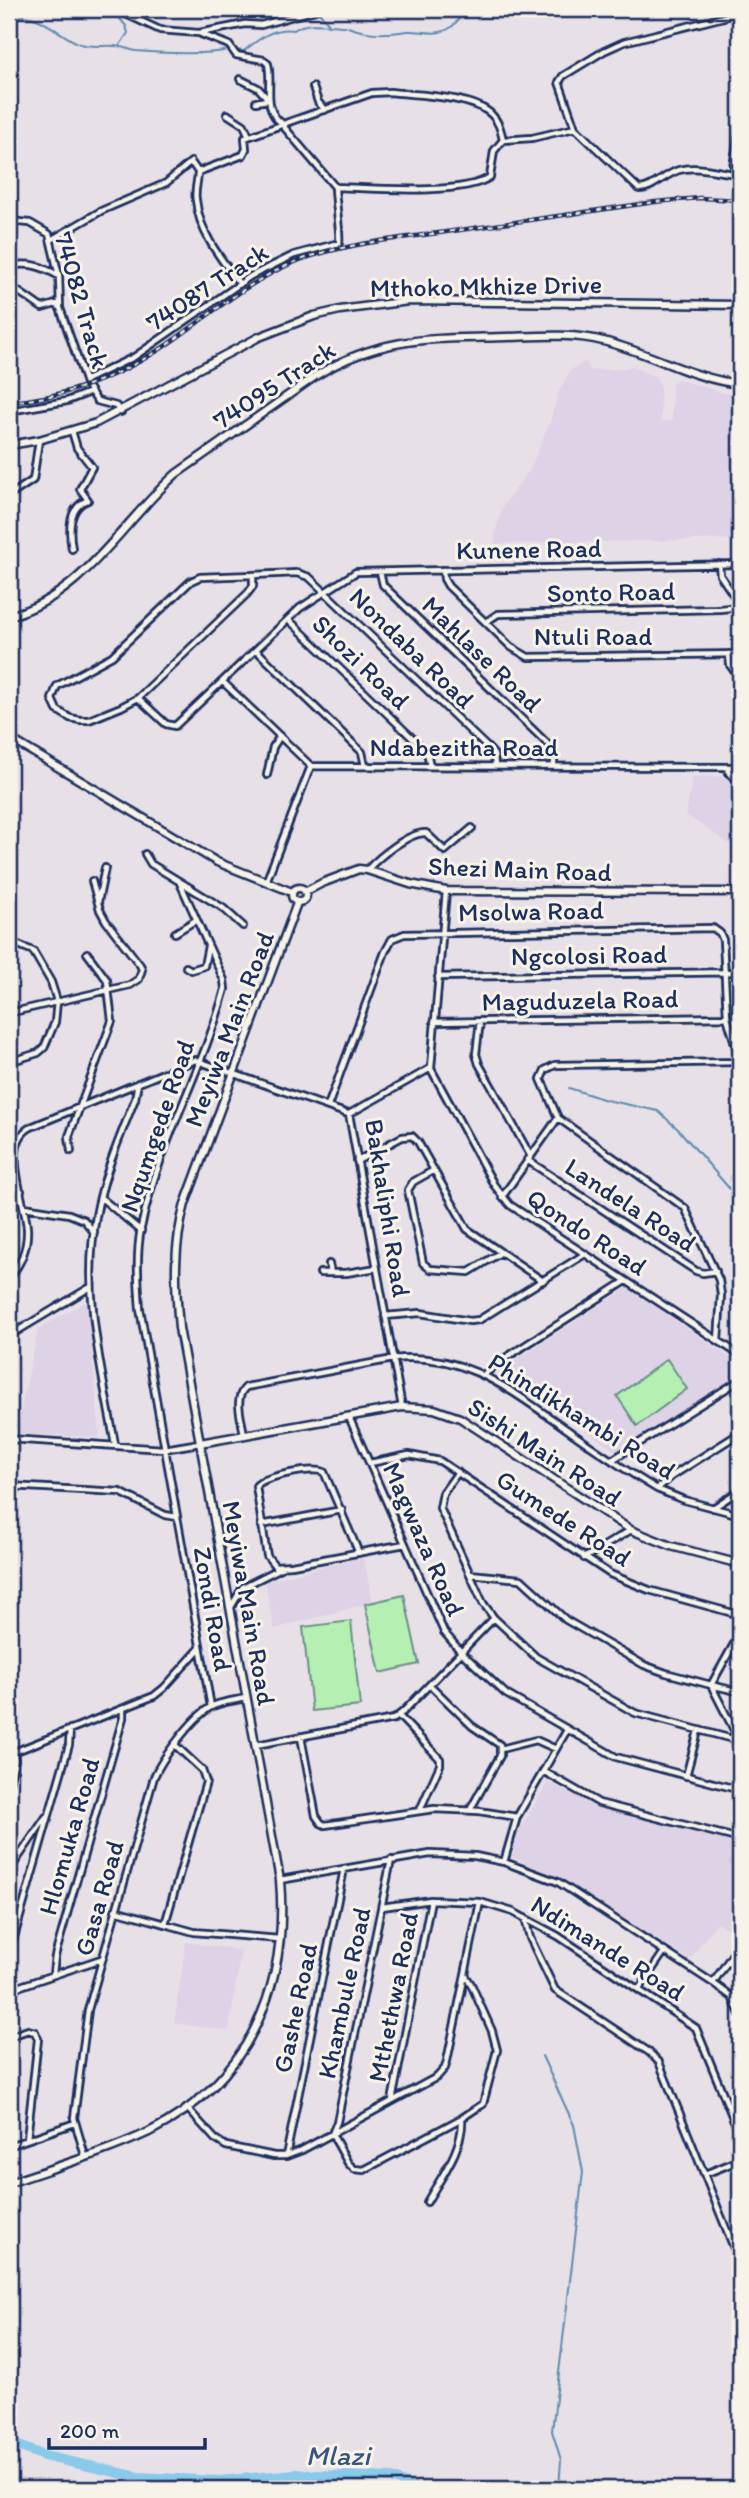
<svg xmlns="http://www.w3.org/2000/svg" width="749" height="2498" viewBox="0 0 749 2498" font-family="Itim,sans-serif">
  <style>
    .built { fill: #ded2e6 }
    .green { fill: #b6efb2; stroke: #688f88; stroke-width: 2 }
    .lines { fill: none; stroke-linecap: round; stroke-linejoin: round }
    .stream { stroke: #5d8bb2; stroke-width: 2 }
    .river { stroke: #89c9ea; stroke-width: 10 }
    .street-casing { stroke: #1b2f5e; stroke-width: 10 }
    .secondary-casing { stroke: #1b2f5e; stroke-width: 11 }
    .street { stroke: #f7f3e8; stroke-width: 4.5 }
    .secondary { stroke: #f7f3e8; stroke-width: 6 }
    .rail-casing { stroke: #1b2f5e; stroke-width: 4.5 }
    .rail { stroke: #f7f3e8; stroke-width: 2; stroke-dasharray: 5; stroke-linecap: butt }
    .labels { text-anchor: middle; dominant-baseline: central; stroke-width: 6; stroke-linejoin: round; paint-order: stroke }
    .street-label { font-size: 26px; fill: #1b2f5e; stroke: #f7f3e8 }
    .water-label { font-size: 28px; font-style: italic; fill: #365681; stroke: #f7f3e8 }
  </style>
  <rect width="100%" height="100%" fill="#e8e0e7"/>
  <filter id="ink" filterUnits="userSpaceOnUse"><feTurbulence type="fractalNoise" baseFrequency=".0143" numOctaves="2"/><feDisplacementMap in="SourceGraphic" scale="14" xChannelSelector="R" yChannelSelector="G"/><feConvolveMatrix kernelMatrix="1 2 1 2 8 2 1 2 1" color-interpolation-filters="sRGB"/></filter>
  <g filter="url(#ink)">
    <path class="built" d="M586,361L590,370L619,369L631,366L656,377L660,385L661,422L672,421V385L677,379L728,394H740V539L495,544V533L503,506L530,469L550,422L559,391L571,370Z
      M740,776V851L686,815L693,777Z
      M627,1288L740,1364V1374L617,1452L498,1371Z
      M87,1301L100,1437L16,1434L38,1329Z
      M363,1557L373,1602L274,1629L265,1581Z
      M548,1782L597,1807L740,1844V1938L717,1922L690,1960L575,1887L512,1857L518,1832Z
      M186,1942L241,1950L229,2031L174,2023Z"/>
    <path class="green" d="M667,1359L687,1389L637,1426L617,1396Z
      M404,1595L419,1664L380,1673L365,1604Z
      M351,1621L360,1706L312,1711L303,1627Z"/>
    <g class="lines">
      <path class="stream" d="M112,9L126,26L128,33L120,45
        M319,12L329,24
        M9,19C36,8 55,33 78,43C89,48 103,45 115,46C123,46 129,50 136,51C162,53 204,55 229,50
        M348,27C368,35 387,34 407,31C422,30 436,37 450,28C457,24 458,17 466,13L510,9
        M234,50L244,51C259,39 273,27 294,30C308,20 330,26 346,26
        M569,1088L606,1100L658,1111L679,1130L740,1201
        M542,2056L574,2125L583,2172L552,2431L561,2460L559,2489"/>
      <path class="river" d="M9,2442L44,2456L138,2477L220,2481L295,2474L392,2478L418,2489"/>
      <g class="street-casing">
        <path id="street" d="M115,9L160,30L199,33L245,24L261,25L319,9
          M201,34L229,45L236,55L264,60L268,64C273,84 261,110 283,124
          M240,79L258,88L268,99
          M313,87L318,102L325,110
          M390,92C417,95 474,96 492,115C499,122 501,131 503,140L494,151L490,177C463,196 369,188 335,187L284,127L286,123L372,93Z
          M256,102L267,100
          M227,114L244,125L249,136
          M503,140L532,138L575,128
          M198,172C198,181 194,191 196,200C199,232 220,258 239,283
          M735,174C718,172 696,165 679,170C665,174 653,189 639,189L575,128L559,82L563,76L604,51L624,42L740,13
          M9,221L30,223L49,234L59,276L60,308L87,386L97,401L116,406L121,412
          M51,240L101,211L166,183L191,162L198,172L243,155L246,149L245,138L284,124
          M9,266C29,262 42,266 59,276
          M9,287H12L42,308L56,304L59,307
          M86,380L134,357L251,276L294,255L339,243C341,236 335,200 335,187
          M9,411L67,401L90,392
          M9,496L33,480L39,440
          M72,549C69,532 68,507 88,500L80,489L92,467L77,448L72,431
          M719,564L720,575L739,603
          M443,570L444,579L448,586L511,647L528,657L740,654
          M380,572L383,585L552,748L554,754V766
          M253,575V586L247,594L138,698L121,707L89,720H80L70,718L57,710L52,699L57,686L112,656L191,581L200,577Z
          M253,575L297,573L309,577L489,749L494,755L495,766
          M288,619L427,752L430,766
          M486,622L498,614L720,609L730,608L739,603
          M256,650L362,752L365,766
          M729,654L730,665L740,679
          M223,682L311,766
          M138,698L166,724L175,726L300,608L356,572L740,564
          M727,767L729,773L740,783
          M267,775L273,747L280,736
          M145,854L151,864L223,908L243,926
          M367,870C379,857 409,832 426,833L445,851L472,828
          M266,882L311,766L740,767
          M180,883L224,980L225,989C203,1070 158,1145 141,1228C136,1255 138,1282 140,1309L211,1707
          M98,902L105,868
          M175,933L196,920
          M9,941L33,951L51,982L57,1001L55,1022L44,1048L38,1053L9,1062
          M186,967L191,970L204,966L208,946
          M438,977L740,972
          M9,1013L130,985L139,979L142,969L140,965L106,921L100,910L92,881
          M480,1021L476,1054L479,1064L530,1155
          M434,1022L727,1017
          M431,1069L494,1185L510,1205L740,1355
          M328,1106L385,952L392,939L404,934L713,928L720,933L723,940L727,1017L740,1060
          M71,1151L69,1136L112,1021L107,980L87,953
          M527,1160L696,1271L703,1273L716,1271
          M357,1161L402,1137L412,1136L418,1142L467,1229L543,1281
          M434,1170L413,1182L408,1190L423,1263L430,1269L469,1272L500,1253
          M9,1189L21,1191
          M100,1197L141,1231
          M502,1197L558,1118
          M24,1207L69,1214L84,1220L94,1232
          M329,1264L331,1273
          M320,1273H346L377,1268
          M9,1278C21,1264 28,1247 27,1228C25,1200 0,1143 31,1127L195,1060L348,1114
          M385,1316L420,1313L470,1321L479,1320L585,1254
          M9,1336L89,1288
          M718,1341L721,1295L719,1280L685,1208L558,1118L541,1079L545,1070L555,1065L740,1062
          M484,1375L496,1364L626,1281
          M402,1407L349,1114L431,1068L446,891
          M349,1417L444,1632L462,1653L506,1694L616,1757L740,1790
          M244,1435C242,1419 233,1398 246,1387L393,1359C461,1352 505,1386 558,1423C590,1446 623,1469 657,1489L684,1500L740,1515
          M9,1439L164,1449L200,1443
          M115,1444C101,1368 82,1293 96,1216C103,1176 120,1137 135,1099L138,1083
          M612,1460L740,1380
          M370,1463L409,1455L440,1461L610,1574L649,1590L740,1615
          M458,1472L443,1493L440,1508L483,1603L494,1618L536,1657L635,1713L740,1741
          M9,1486L120,1492L165,1515L177,1517
          M657,1489L672,1476L740,1433
          M713,1508L740,1490
          M261,1525L342,1510
          M359,1553L324,1472C312,1467 264,1476 256,1486L267,1556L275,1566L292,1565L405,1544
          M584,1558L631,1530
          M470,1574L521,1579L566,1620L644,1665L666,1673L711,1685L734,1730L736,1740
          M231,1607L243,1587L283,1567
          M740,1633L711,1685L740,1692
          M430,1685L472,1726L500,1745V1756L470,1810
          M399,1716L440,1759V1765L420,1810
          M301,1737L316,1816L321,1823L325,1825L434,1809L479,1811L517,1817
          M256,1745L394,1719L404,1711L494,1618
          M501,1749L536,1740L556,1749
          M9,1754L154,1696L164,1688L200,1648
          M543,1771L599,1803L740,1839
          M686,1776L698,1731
          M9,1783L15,1760L14,1752
          M391,1860L337,2122L332,2134L348,2163L354,2169L364,2170L462,2118L483,2104L497,2050L492,2031L471,1984L465,1975
          M504,1862L517,1817L567,1730
          M9,1871L46,1817
          M280,1880L430,1854L475,1856L504,1862L558,1882L713,1983L732,1997L740,2014
          M382,1907L431,1900L480,1902L513,1912L558,1936L696,2028L740,2135
          M115,1910L194,1932L279,1939
          M525,1918L530,1938L555,1990L649,2052L659,2062L740,2263
          M165,1924L206,1782L202,1770L175,1745
          M9,1955L69,1745L70,1729
          M53,1974L55,1956L123,1718V1709
          M713,1983L732,1955L740,1951
          M639,1989L664,1952
          M9,1990L101,1959
          M9,2037L28,2030L35,2032L38,2039L27,2139
          M392,2101L431,1900
          M187,2108L215,2139L226,2146L274,2156H286L302,2150L437,2077L445,2068L447,2061L480,1902
          M9,2146L75,2123
          M85,2156L74,2118L88,2010L154,1777C162,1758 192,1719 209,1708C220,1701 234,1701 246,1698
          M286,2156L344,1869
          M705,2174L740,2160
          M427,2202C441,2177 464,2148 462,2118"/>
      </g>
      <g class="secondary-casing">
        <path id="secondary" d="M740,131L734,163L740,196
          M9,445L39,440L96,423L259,337L314,316L340,310L409,301L740,305
          M9,616C84,596 121,523 176,474L317,375C383,335 434,339 507,337C539,336 572,333 603,341C649,352 692,379 740,384
          M9,738L217,862L292,892
          M292 895a7 7 0 1 1 14 0a7 7 0 1 1-14 0Z
          M305,892L322,883L359,869L367,870L410,884L446,891L740,892
          M200,1443L402,1407L434,1409L460,1418L631,1530L671,1546L740,1564
          M9,2183C55,2167 104,2153 149,2132C248,2083 289,1987 280,1880L179,1328C175,1283 173,1248 185,1204L297,903"/>
      </g>
      <use href="#street" class="street"/>
      <use href="#secondary" class="secondary"/>
      <g class="rail-casing">
        <path id="rail" d="M9,402C64,398 115,378 162,348C207,318 248,280 300,260C347,243 397,239 446,232C516,222 585,212 655,202L700,198L740,200"/>
      </g>
      <use href="#rail" class="rail"/>
    </g>
  </g>
  <g class="labels">
    <g class="street-label">
      <text transform="translate(486 286) rotate(-1)">Mthoko Mkhize Drive</text>
      <text transform="translate(207 287) rotate(-33)">74087 Track</text>
      <text transform="translate(82 300) rotate(74)">74082 Track</text>
      <text transform="translate(274 385) rotate(-33)">74095 Track</text>
      <text transform="translate(529 549) rotate(-1)">Kunene Road</text>
      <text transform="translate(611 592) rotate(-1)">Sonto Road</text>
      <text x="593" y="636">Ntuli Road</text>
      <text transform="translate(412 648) rotate(44)">Nondaba Road</text>
      <text transform="translate(482 654) rotate(44)">Mahlase Road</text>
      <text transform="translate(361 662) rotate(44)">Shozi Road</text>
      <text x="464" y="747">Ndabezitha Road</text>
      <text transform="translate(520 869) rotate(2)">Shezi Main Road</text>
      <text transform="translate(531 911) rotate(-1)">Msolwa Road</text>
      <text transform="translate(589 955) rotate(-1)">Ngcolosi Road</text>
      <text transform="translate(580 1000) rotate(-1)">Maguduzela Road</text>
      <text transform="translate(229 1029) rotate(-69)">Meyiwa Main Road</text>
      <text transform="translate(157 1126) rotate(-71)">Nqumgede Road</text>
      <text transform="translate(631 1205) rotate(33)">Landela Road</text>
      <text transform="translate(388 1208) rotate(81)">Bakhaliphi Road</text>
      <text transform="translate(587 1232) rotate(33)">Qondo Road</text>
      <text transform="translate(582 1416) rotate(32)">Phindikhambi Road</text>
      <text transform="translate(545 1452) rotate(33)">Sishi Main Road</text>
      <text transform="translate(564 1518) rotate(33)">Gumede Road</text>
      <text transform="translate(424 1539) rotate(66)">Magwaza Road</text>
      <text transform="translate(249 1603) rotate(80)">Meyiwa Main Road</text>
      <text transform="translate(213 1609) rotate(80)">Zondi Road</text>
      <text transform="translate(69 1836) rotate(-74)">Hlomuka Road</text>
      <text transform="translate(99 1898) rotate(-74)">Gasa Road</text>
      <text transform="translate(608 1948) rotate(32)">Ndimande Road</text>
      <text transform="translate(344 1993) rotate(-78)">Khambule Road</text>
      <text transform="translate(393 1997) rotate(-79)">Mthethwa Road</text>
      <text transform="translate(295 2008) rotate(-78)">Gashe Road</text>
    </g>
    <g class="water-label">
      <text x="338" y="2455">Mlazi</text>
    </g>
  </g>
  <rect width="749" height="2498" fill="none" stroke="#f7f3e8" stroke-width="35"/>
  <rect x="18" y="18" width="714" height="2463" fill="none" stroke="#1b2f5e" stroke-width="2.5" filter="url(#ink)"/>
  <path d="M49 2438v10h156v-10" fill="none" stroke="#1b2f5e" stroke-width="3.5"/>
  <text x="60" y="2438" font-size="21" fill="#1b2f5e" stroke="#f7f3e8" stroke-width="5" paint-order="stroke">200 m</text>
</svg>
